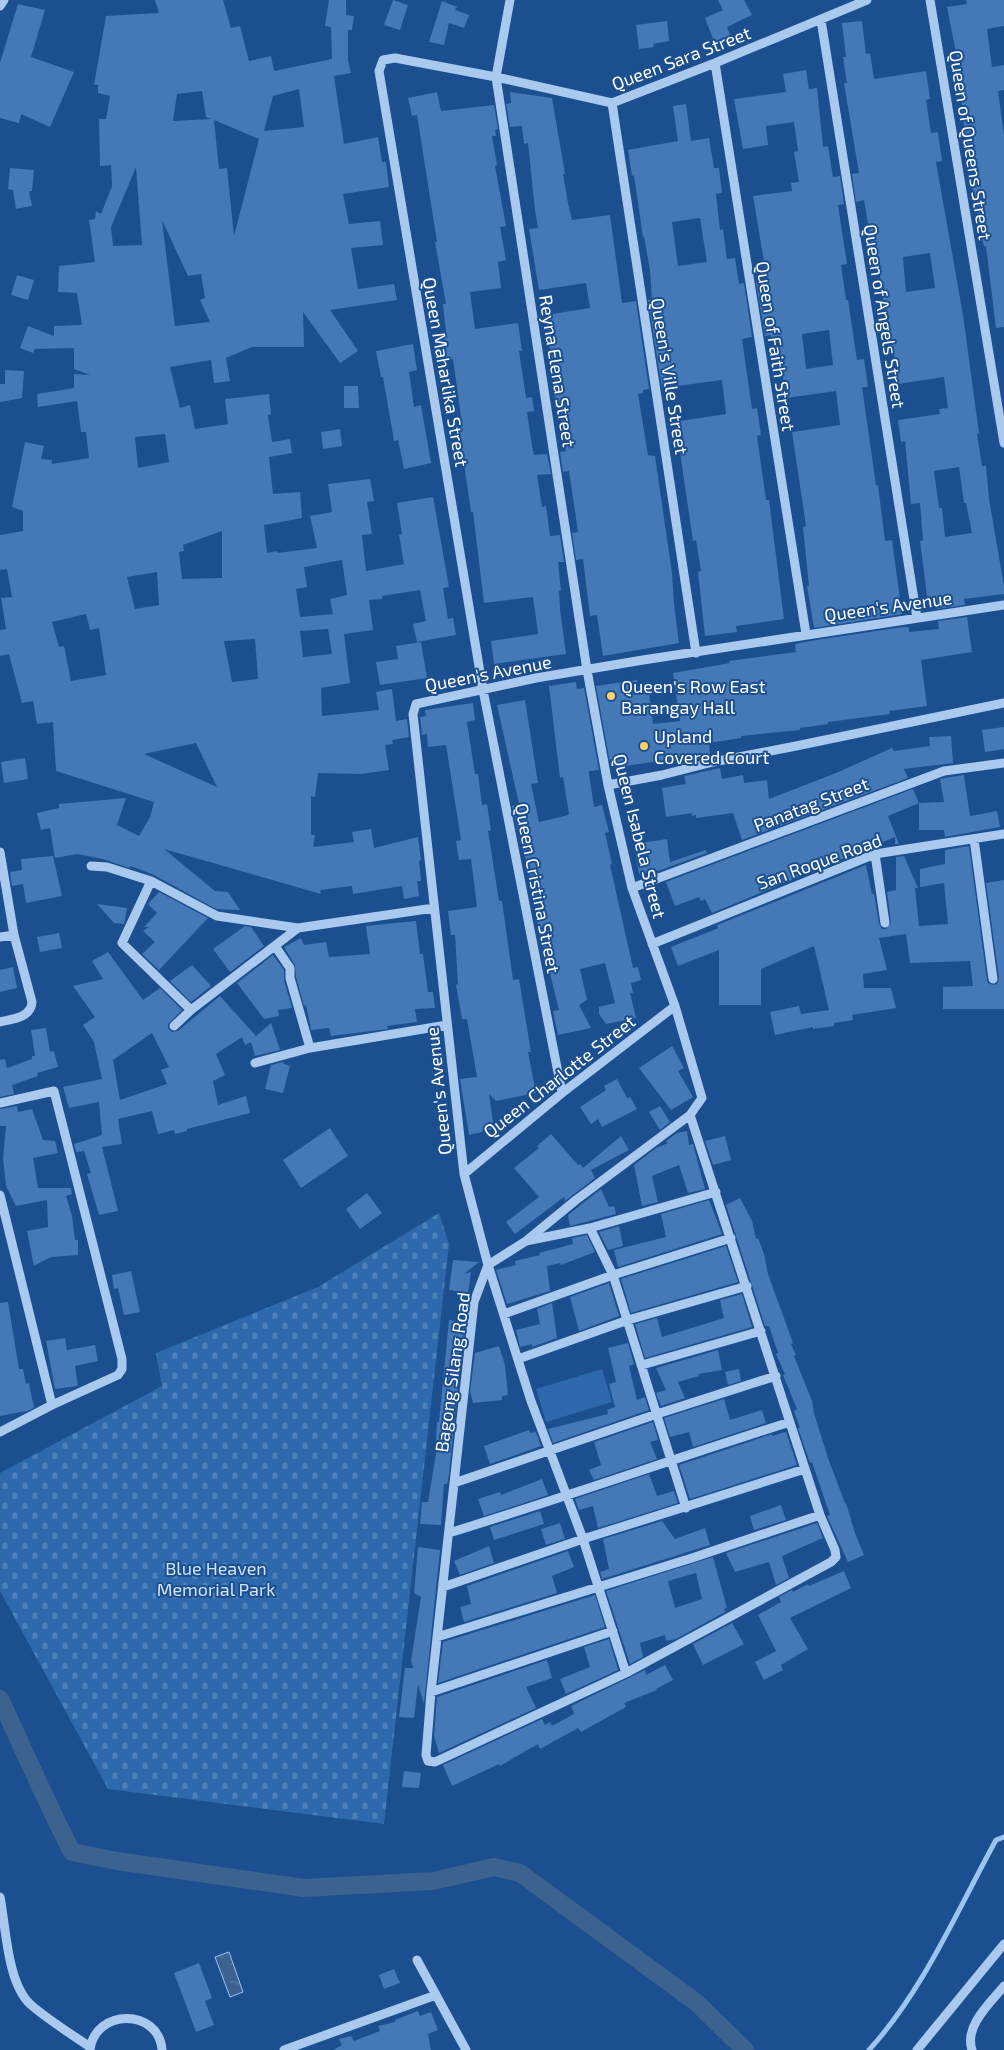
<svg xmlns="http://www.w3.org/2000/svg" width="1004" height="2050" font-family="'Exo 2',sans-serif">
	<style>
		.cemetery { fill: url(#cemetery-stones) }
		.park { fill: #2e69ad }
		.water { fill: url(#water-ripples); stroke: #9cc4f0 }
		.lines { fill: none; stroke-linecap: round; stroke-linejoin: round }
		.stream { stroke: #9cc4f0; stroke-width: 5 }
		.canal { stroke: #3c6290; stroke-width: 18 }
		.building { fill: #4478b7; fill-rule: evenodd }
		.minor { stroke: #a9c9ee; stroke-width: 9 }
		.poi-dot { fill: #ffd166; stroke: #1b4f8f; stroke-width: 2 }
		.labels { text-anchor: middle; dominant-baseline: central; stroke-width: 4; stroke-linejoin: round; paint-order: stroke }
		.street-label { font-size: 18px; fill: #fff; stroke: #1b4f8f }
		.poi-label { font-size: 18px; fill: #fff; stroke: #1b4f8f; text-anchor: start }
		.park-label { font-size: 18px; fill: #cfe3fa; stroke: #1b4f8f }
	</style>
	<defs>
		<pattern id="cemetery-stones" width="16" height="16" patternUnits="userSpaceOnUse" patternTransform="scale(1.25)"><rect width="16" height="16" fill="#2e69ad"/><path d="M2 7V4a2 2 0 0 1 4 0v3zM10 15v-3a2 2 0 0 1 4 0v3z" fill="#4d80b9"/></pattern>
		<pattern id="water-ripples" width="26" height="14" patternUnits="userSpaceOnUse" patternTransform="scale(1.25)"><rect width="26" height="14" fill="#3c6290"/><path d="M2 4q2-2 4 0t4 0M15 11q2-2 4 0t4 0" fill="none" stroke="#597aa1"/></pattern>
	</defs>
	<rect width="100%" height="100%" fill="#1b4f8f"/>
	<path class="cemetery" d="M439 1213 449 1244 384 1824 108 1789 0 1591V1473L162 1386 156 1353 318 1287Z"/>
	<path class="park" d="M602 1369 612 1402 546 1422 536 1389Z"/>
	<path class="water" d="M229 1952 243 1992 230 1997 215 1957Z"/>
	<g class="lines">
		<path class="stream" d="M869 2050C923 1991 957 1911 996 1840L1004 1837"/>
		<path class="canal" d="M0 1699C24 1750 46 1802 72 1852L117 1861 304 1888 433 1881 494 1867 520 1873 697 2003 745 2050"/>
	</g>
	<path class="building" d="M155 0H223L231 28 240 26 249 61 271 56 274 71 332 59 331 27 325 26 329 0H346V15L354 16 352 30H348V60L351 73 334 76 344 144 378 137 382 162H386L389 187 343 194 349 224 380 221 383 245 351 248 358 289 394 284 397 300 330 310 358 351 340 363 303 312 304 347H252L226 358 230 381 214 383 211 360 170 367 180 408 190 405 195 429 228 424 225 399 269 394 271 414 268 415 272 442 290 439 292 453 269 457 273 494 300 492 302 518 264 525 267 553 277 551V553L317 548 310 516 332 512 328 484 370 479 374 501 367 502 372 534 362 535 366 571 404 564 399 535 402 534 397 503 433 497 449 587 443 588 448 619 453 618 456 635 417 642 413 624 426 621 420 590 382 596V599L369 600 373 630 344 634 350 683 321 688 322 716 379 710 376 692 392 689 396 721 407 719 409 737 392 740 393 744 385 745 389 770 360 774 318 773 315 797 311 796V835H315L313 847 354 842 352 832 371 829 374 848 418 837 421 860 419 861 421 881H417L419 896 404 899 402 886 353 894 352 886 320 890 321 894 164 849 215 891 228 892 240 910 216 909 154 875 131 866 129 868 103 859 77 854 55 858 50 828 41 830 37 813 59 808V804L126 798 117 825 139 836 150 817 154 802 56 771 53 722 37 724 33 701 22 703 9 654 0 656V630L6 629 1 598 12 597 7 569 0 570V535L23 531V511L12 507 25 442 44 446 41 459 52 460V464L89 458 86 432H81L77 401 38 407 37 394 74 388V374L90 375 74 369V348L35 349 33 353 20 348 28 326 54 336V326L82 325 77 293 58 292 59 266 95 262 89 220 95 219 96 211 101 214 112 186 111 165 100 166 99 119H106L110 96 98 93V85H94L106 16 159 13ZM299 89 304 127 264 131 273 96ZM202 91 206 117 211 119 173 121 177 94ZM214 120 259 139 234 236 227 168 219 169ZM136 167 142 245 113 246 111 227ZM162 220 188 276 201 274 205 298 200 300 210 322 175 326ZM165 434 169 462 138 468 135 437ZM222 531V578L182 579 179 552 184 551 183 545ZM342 560 347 595 330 599 333 614 300 617 296 589 307 587 304 567ZM157 572 159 605 135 609 127 577ZM86 614 90 630 99 628 106 675 71 681 64 646 59 647 52 622ZM328 629 332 654 303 657 300 631ZM255 639 258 679 232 682 224 641ZM196 743 217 787 144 754Z
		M393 0 408 5 400 30 384 25Z
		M718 0H744L752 15 727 27 731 37 715 44 705 18 723 10Z
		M966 0H1004V26L987 29 992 67 1004 65V90L998 91 1004 135V327L996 328 986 246 984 247 972 187H975L964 128 958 63 947 7 967 4Z
		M442 1 457 7 455 10 469 15 464 28 449 23 444 45 429 42Z
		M18 4 45 10 31 57 74 72 50 127 21 114 19 123 0 118V63Z
		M667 21 669 41 653 44 654 47 639 49 636 25Z
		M862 21 866 54 870 53 874 79 926 71 930 99 926 100 931 133 938 132 942 161 936 162 963 315 979 433 977 434 982 466H986L989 499 1004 586V594L964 599 965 605 936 609 935 602 928 603 920 541 923 540 920 503 911 504 905 441 901 442 898 420 940 414 939 409 948 408 944 377 898 384 893 346 887 347 884 325 886 324 878 259 874 260 864 200 856 202 852 174 859 173 844 83H847L843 57H846L842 23ZM930 253 935 288 906 292 903 257ZM959 467 964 503H966L972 533 945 537 942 508H939L934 471Z
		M806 70 809 89 817 88 823 147 828 146 833 177 840 176 844 204 838 205 847 264 841 265 846 300H848L857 360 864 359 868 387H862L876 485H878L885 541 892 540 902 614 814 628 807 586H809L803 527 806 526 792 432 840 425 836 391 786 398 777 338H771V335L765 336 756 282 767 280 753 196 792 191 791 183 799 182 794 152 798 151 794 122 766 126 768 145 743 149 734 99 786 92 783 74ZM829 330 833 365 806 369 802 334Z
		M437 92 441 111 494 105 498 129 495 130 496 136H492L497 165 495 166 506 226 500 227 506 260 498 262 501 288 470 292 475 329 518 323 522 351H519L526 398 532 397 534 411 527 412 532 446 534 455 547 454 551 474 537 475 542 507 546 506 550 536 560 535 564 562H558L561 591H559L560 609 566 654 494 664 491 641 538 634V633L533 597 484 603 473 512H471L462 450 459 451 455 425 462 424 453 359 446 360 442 333 446 332 443 304H446L435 242H437L417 115 412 116 408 98Z
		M510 92 552 98 565 174H563L568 203 572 220 610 215 622 303 636 301 649 389 643 390V393L638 394 648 455 655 456 672 573 674 604 679 643 603 656 597 615 590 616 583 559 576 560 572 533 578 532 569 471 563 472 560 452 566 451 559 406H556L546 315 590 308 586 283 539 290 529 229 538 228 535 210 528 143 524 144 522 126 510 127 506 104 511 103Z
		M686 104 691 141 709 138 714 168H719L722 193 716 194 720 230 723 229 727 259 735 258 739 284 744 283 752 337 742 339 752 409 757 408 761 435 757 436 766 500H769L784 619 736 626 737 632 705 636 698 572 701 571 696 540 693 541 680 452 685 451 680 421 726 414 722 380 662 388 648 300 652 299 650 270 644 236 643 237 634 175 632 176 628 150 678 141 673 106ZM700 218 707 262 678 266 672 222Z
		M10 168 34 170 32 191H29L32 206 16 209 13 190 8 189Z
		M17 275 34 280 28 300 11 295Z
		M413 344 417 370 409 372 414 407 421 405 431 463 404 469 398 440 394 441 383 377H381L376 351Z
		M5 370 24 371 22 398 0 402V384H5Z
		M344 386H358L359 408H344Z
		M340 429 342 446 323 449 321 432Z
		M967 617 972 652 921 660 927 706 889 711 890 714 828 722V724L800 728V730L741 736V738L709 743 710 756 682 764 681 758 611 768 596 686 637 680 638 687 648 686 653 724 680 721 673 673 730 663 729 661 796 652 795 644 816 640 903 627H909V632L939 629 938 621Z
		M421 642 427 678 380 685 376 662 398 659 396 646Z
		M576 682 577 689 584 688 599 770 589 771V773L594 807 602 805 609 832 605 833 612 864 610 865 633 968 638 967 641 980 631 983 633 993H630L636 1018 606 1024 599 1014V1007L615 1003 605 963 580 969 587 1000 579 1005 591 1028 558 1035 553 1011 559 1010 536 917 540 916 531 879 512 808V806L519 804 497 705 525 700 538 783 531 784 539 822 565 816 569 814 563 777 560 778 549 686Z
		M473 703 475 720 467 722 475 774H478L482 805 487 804 491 830 488 831 499 901H502L513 980 519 979 531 1052H528L536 1093 496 1101 489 1094 494 1129 469 1135 460 1079 477 1077 467 1019H462L456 985 458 984 455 935H451L448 911 477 907 471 859 459 860 456 841 461 840 446 745 428 747 427 734 422 735 420 717 426 716 425 710Z
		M1004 727V749L985 752 982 730Z
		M951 736 953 763 904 769 908 778 742 840 733 813 696 818V815L692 816V813L666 817 662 788 686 784 684 776 720 768 722 779 743 775 744 783 767 780 769 799 836 773 892 748 894 751 930 746 929 737Z
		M25 758 28 779 4 783 1 762Z
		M964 775 970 816 997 811 1000 827 945 837 944 830H919V803L888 816 899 844H895V837L712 913 705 899 701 901 699 897 675 906 666 882 913 789 919 803 944 802 940 779Z
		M667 839 670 862 706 850 707 853 661 870 639 874 634 844Z
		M969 846 987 980 988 983 993 985 997 984 999 978 986 883 1004 880V1009H943V987L973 986 970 961 910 963 906 934 879 938 887 970 863 974 864 988H891L896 1008 852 1015 853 1020 834 1023V1026L813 1029V1027L775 1035 770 1012 799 1006 801 1014 829 1010 814 946 761 969V1005H719V950L678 966 671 947 716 929 718 928 717 925 866 865 872 894H874L879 924 882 929H886L891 923 887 892 896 890V857L904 856 918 888H915L919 926 948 924 944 883 920 887V869L945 864V850Z
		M53 856 62 896 26 903 23 884 12 886 10 872 22 870 21 859Z
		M159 892 208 918 159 970 142 954 155 942 143 931 149 927H144L157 913 148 904Z
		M97 904 127 908 124 924 114 923Z
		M416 921 420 954H423L428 992H433L435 1008 415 1009 417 1022 387 1026 388 1029 331 1036 329 1028 311 1030 306 1005 304 1006 296 977 295 965 284 947 301 938 304 945 326 942 329 957 370 954 366 926Z
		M245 926 251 927 264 946 230 972 213 949Z
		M59 933 62 948 40 952 37 937Z
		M108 952 143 1000 160 988 182 1010 168 1024V1028L172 1032 178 1031 220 996 256 1036 271 1023 280 1050 255 1056 251 1042 245 1045 242 1037 216 1054 225 1075 213 1081 218 1105 246 1096 250 1113 187 1129V1131L175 1134 174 1130 158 1134 152 1111 118 1119 122 1144 102 1147 118 1211 99 1215 87 1174 91 1173 84 1151 76 1152 74 1144 102 1135 99 1102 69 1108 63 1087 102 1079 94 1042 83 1025 95 1017 73 986 103 979 92 961ZM152 1033 169 1067 161 1070 167 1084 120 1100 113 1060Z
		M273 955 284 970V980L292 1008 278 1010 279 1016 264 1019 237 983Z
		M192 965 211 986 191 1002 170 981Z
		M13 967 17 988 0 992V970Z
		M46 1028 50 1052 54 1051 58 1067 37 1073 38 1076 12 1085 14 1094 0 1097V1060L5 1059 7 1068 32 1059V1056H35L31 1030Z
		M672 1046 684 1068 678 1071 693 1097 671 1110 639 1068Z
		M283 1062 284 1064 290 1066 283 1093 265 1089 271 1065Z
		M617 1079 627 1098 630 1097 637 1109 602 1127 598 1119 591 1124 580 1107 606 1090 604 1086Z
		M17 1106 18 1112 32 1109 43 1140 55 1141 58 1153 33 1158 38 1188H71L72 1194 66 1196 72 1216 75 1240H78V1255L51 1257 34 1266 27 1231 48 1227 47 1200 16 1206 6 1186 3 1158 6 1126H0V1109Z
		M660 1106 670 1122 660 1130 649 1112Z
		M330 1128 348 1156 301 1188 283 1160Z
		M687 1131 689 1145 693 1144 705 1189 688 1193 679 1165 652 1176 658 1202 642 1206 634 1165 656 1148 668 1143 666 1141 677 1133Z
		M551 1134 578 1165 580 1164 583 1168 621 1136 629 1150 591 1170 595 1178 565 1201 564 1197 515 1234 506 1222 539 1197 514 1168 539 1148 537 1146Z
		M725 1136 731 1160 713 1165 705 1141Z
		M601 1189 609 1207 614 1206 616 1214 570 1226 568 1215Z
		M367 1193 382 1213 360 1229 346 1209Z
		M740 1198 752 1221 756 1239 758 1238 764 1254 768 1274 793 1343 791 1344 796 1355 794 1356 812 1401 814 1413 828 1458 845 1503H846L855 1533 864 1555 848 1562 827 1516 830 1515 812 1462 810 1463 798 1428H800L794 1411 797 1409 783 1375 785 1374 776 1354 778 1353 769 1326H765L726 1205Z
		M709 1200 722 1234 618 1267 614 1250 666 1237 661 1214Z
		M619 1226 623 1246 608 1250 599 1232Z
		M587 1235 595 1252 561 1265 560 1263 547 1266 550 1291 507 1304 496 1270 516 1265 515 1261 540 1255 539 1253 573 1244 572 1238Z
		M726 1246 738 1282 631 1313 621 1279Z
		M453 1260 479 1262 464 1274 471 1272 468 1293 449 1290Z
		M131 1271 140 1312 124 1315 118 1288 114 1289 112 1275Z
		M609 1283 619 1316 579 1331 570 1297Z
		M742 1294 752 1327 645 1358 635 1324 657 1318 662 1337 724 1318 720 1300Z
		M8 1302 19 1369H23L26 1384 29 1383 34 1408 27 1411 0 1416V1303Z
		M552 1303 557 1338 532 1347V1344L520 1347 516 1330 540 1324 537 1309Z
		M449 1320 465 1322 449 1474 447 1484H444L441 1525 420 1524 422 1502H428L438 1442H436L437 1422H439Z
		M65 1338 67 1350 95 1345 98 1361 75 1366 78 1386 55 1389 46 1341Z
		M628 1343 634 1364 629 1366 637 1400 645 1397 649 1410 553 1443 548 1429 608 1414 607 1410 615 1407 609 1384 616 1382 608 1348Z
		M499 1346 505 1365 508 1395 502 1396V1400L473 1403 470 1391 475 1353Z
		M718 1350 722 1370 698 1374 699 1376 678 1382 685 1398 661 1406 656 1393 666 1390 656 1368Z
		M739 1369 741 1381 728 1385 725 1372Z
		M724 1399 730 1420 762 1410 766 1423 693 1447 689 1432 670 1437 664 1418Z
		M653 1422 658 1440 650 1442 657 1459 594 1480 589 1470 601 1465 594 1442Z
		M529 1430 530 1433 536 1432 541 1446 490 1464 484 1446Z
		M786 1432 797 1465 690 1499 679 1465 772 1434V1436Z
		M649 1474 657 1496 674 1491 678 1503 598 1528 593 1506 579 1510 575 1499Z
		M542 1479 548 1495 484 1516 478 1499 500 1492 501 1495Z
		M781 1505 786 1520 754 1530 750 1516Z
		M540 1511 544 1524 494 1540 490 1527Z
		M662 1521 675 1539 705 1528 710 1545 602 1579 600 1572 609 1569 603 1539Z
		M560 1523 565 1539 546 1545 541 1529Z
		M817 1523 823 1538 782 1556 789 1578 776 1585 769 1562 735 1572 726 1553Z
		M489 1546 494 1563 460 1575 454 1561Z
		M418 1547 440 1550 424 1704 418 1684 414 1718 399 1717 405 1668H413L411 1661 421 1597 414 1593Z
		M568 1551 574 1567 552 1576 557 1593 464 1622 460 1607 471 1604 467 1586Z
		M713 1557 727 1608 724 1609 725 1612 676 1639 666 1641 665 1635 640 1643 643 1657 630 1664 606 1591ZM696 1573 702 1599 675 1608 668 1581Z
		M844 1571 851 1588 790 1618 808 1649 781 1665 783 1670 764 1680 755 1662 776 1651 758 1615 781 1602 779 1597 792 1590 793 1592 808 1584 809 1586Z
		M595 1595 605 1627 438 1683 443 1642Z
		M732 1623 744 1644 703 1665 693 1644Z
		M609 1639 618 1670 566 1694 560 1679 590 1667 584 1647Z
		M547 1660 552 1678 526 1687 536 1708 439 1753 434 1736 437 1697Z
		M665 1665 673 1680 656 1689 657 1690 624 1703 626 1707 581 1732 578 1728 540 1749 538 1744 500 1766 499 1764 452 1786 443 1765 542 1719 545 1725 550 1722 552 1726 574 1714 571 1706 645 1670 646 1675Z
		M404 1771 421 1773 419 1788 402 1787Z
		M199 1963 212 1998 205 2001 214 2025 196 2032 174 1973Z
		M394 1969 400 1983 384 1989 379 1975Z
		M418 2011 420 2016 431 2012 438 2030 428 2034 431 2050H333L342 2045 339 2039 351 2036 354 2041 380 2031 378 2026 395 2022V2020Z"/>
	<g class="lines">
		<path class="minor" d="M510 0 496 77 587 670 608 785 632 888 675 1006 702 1098 690 1115 576 1200 526 1241 488 1265 474 1302 431 1692 426 1755 428 1761 435 1762 626 1673 831 1562 836 1557 835 1550 820 1515 690 1115
			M930 0 1004 443
			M0 6 4 0
			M821 20 917 618
			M715 63 806 634
			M612 103 696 653
			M608 785 662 775 713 762 796 746 1004 703
			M974 839 993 979
			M0 852 14 935 32 1002C31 1018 12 1019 0 1022
			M875 854 885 923
			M91 866 107 867 151 881
			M632 888 944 771 1004 763
			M0 937 14 935
			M652 944 875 854 1004 834
			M275 946 290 968V978L310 1048
			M191 1010 122 943 151 881 217 916 298 928 434 908
			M174 1026 191 1010 298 928
			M255 1063 310 1048 447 1025
			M562 1093 483 690 379 71 383 60 395 58 496 77 612 103 715 63 867 0
			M0 1103 54 1091 122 1359V1369L118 1375 52 1405 0 1432
			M464 1174 562 1093 675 1006
			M0 1195 52 1405
			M590 1228 613 1275 686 1508
			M526 1241 590 1228 716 1192
			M504 1314 613 1275 731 1238
			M518 1359 628 1320 747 1286
			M642 1365 761 1331
			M454 1483 657 1414 776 1376
			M449 1533C563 1498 676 1458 790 1422
			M443 1587 583 1539 805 1469
			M437 1637 692 1558 820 1515
			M626 1673 583 1539 531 1401 488 1265 464 1174 413 714 416 704 536 678 643 660 1004 605
			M431 1692 613 1631
			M0 1897C6 1927 7 1982 30 2004 48 2020 70 2033 90 2047
			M417 1960 466 2050
			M90 2050C95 2008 159 2008 162 2050
			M284 2050 436 1995
			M917 2050 1004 1944
			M972 2050C964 2026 990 2003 1004 1986"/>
	</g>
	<g class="poi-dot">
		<circle cx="611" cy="696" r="5"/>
		<circle cx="644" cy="746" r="5"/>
	</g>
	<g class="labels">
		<g class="street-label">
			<text transform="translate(681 58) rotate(-21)">Queen Sara Street</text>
			<text transform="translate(971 145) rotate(81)">Queen of Queens Street</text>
			<text transform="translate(885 316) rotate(81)">Queen of Angels Street</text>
			<text transform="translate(776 346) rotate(81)">Queen of Faith Street</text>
			<text transform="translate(558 371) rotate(81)">Reyna Elena Street</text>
			<text transform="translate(446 372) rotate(80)">Queen Maharlika Street</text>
			<text transform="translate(670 376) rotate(81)">Queen's Ville Street</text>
			<text transform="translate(888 606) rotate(-8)">Queen's Avenue</text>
			<text transform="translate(488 673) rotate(-11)">Queen's Avenue</text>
			<text transform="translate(811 804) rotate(-21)">Panatag Street</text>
			<text transform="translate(640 836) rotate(76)">Queen Isabela Street</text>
			<text transform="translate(819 861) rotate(-20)">San Roque Road</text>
			<text transform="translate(538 888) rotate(79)">Queen Cristina Street</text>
			<text transform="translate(559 1076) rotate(-38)">Queen Charlotte Street</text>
			<text transform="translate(438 1091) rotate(-96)">Queen's Avenue</text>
			<text transform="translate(452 1372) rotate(-82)">Bagong Silang Road</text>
		</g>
		<g class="poi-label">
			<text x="621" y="686">Queen's Row East<tspan x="621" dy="21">Barangay Hall</tspan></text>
			<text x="654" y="736">Upland<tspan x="654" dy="21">Covered Court</tspan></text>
		</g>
		<g class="park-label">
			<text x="216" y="1568">Blue Heaven<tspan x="216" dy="21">Memorial Park</tspan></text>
		</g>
	</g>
</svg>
